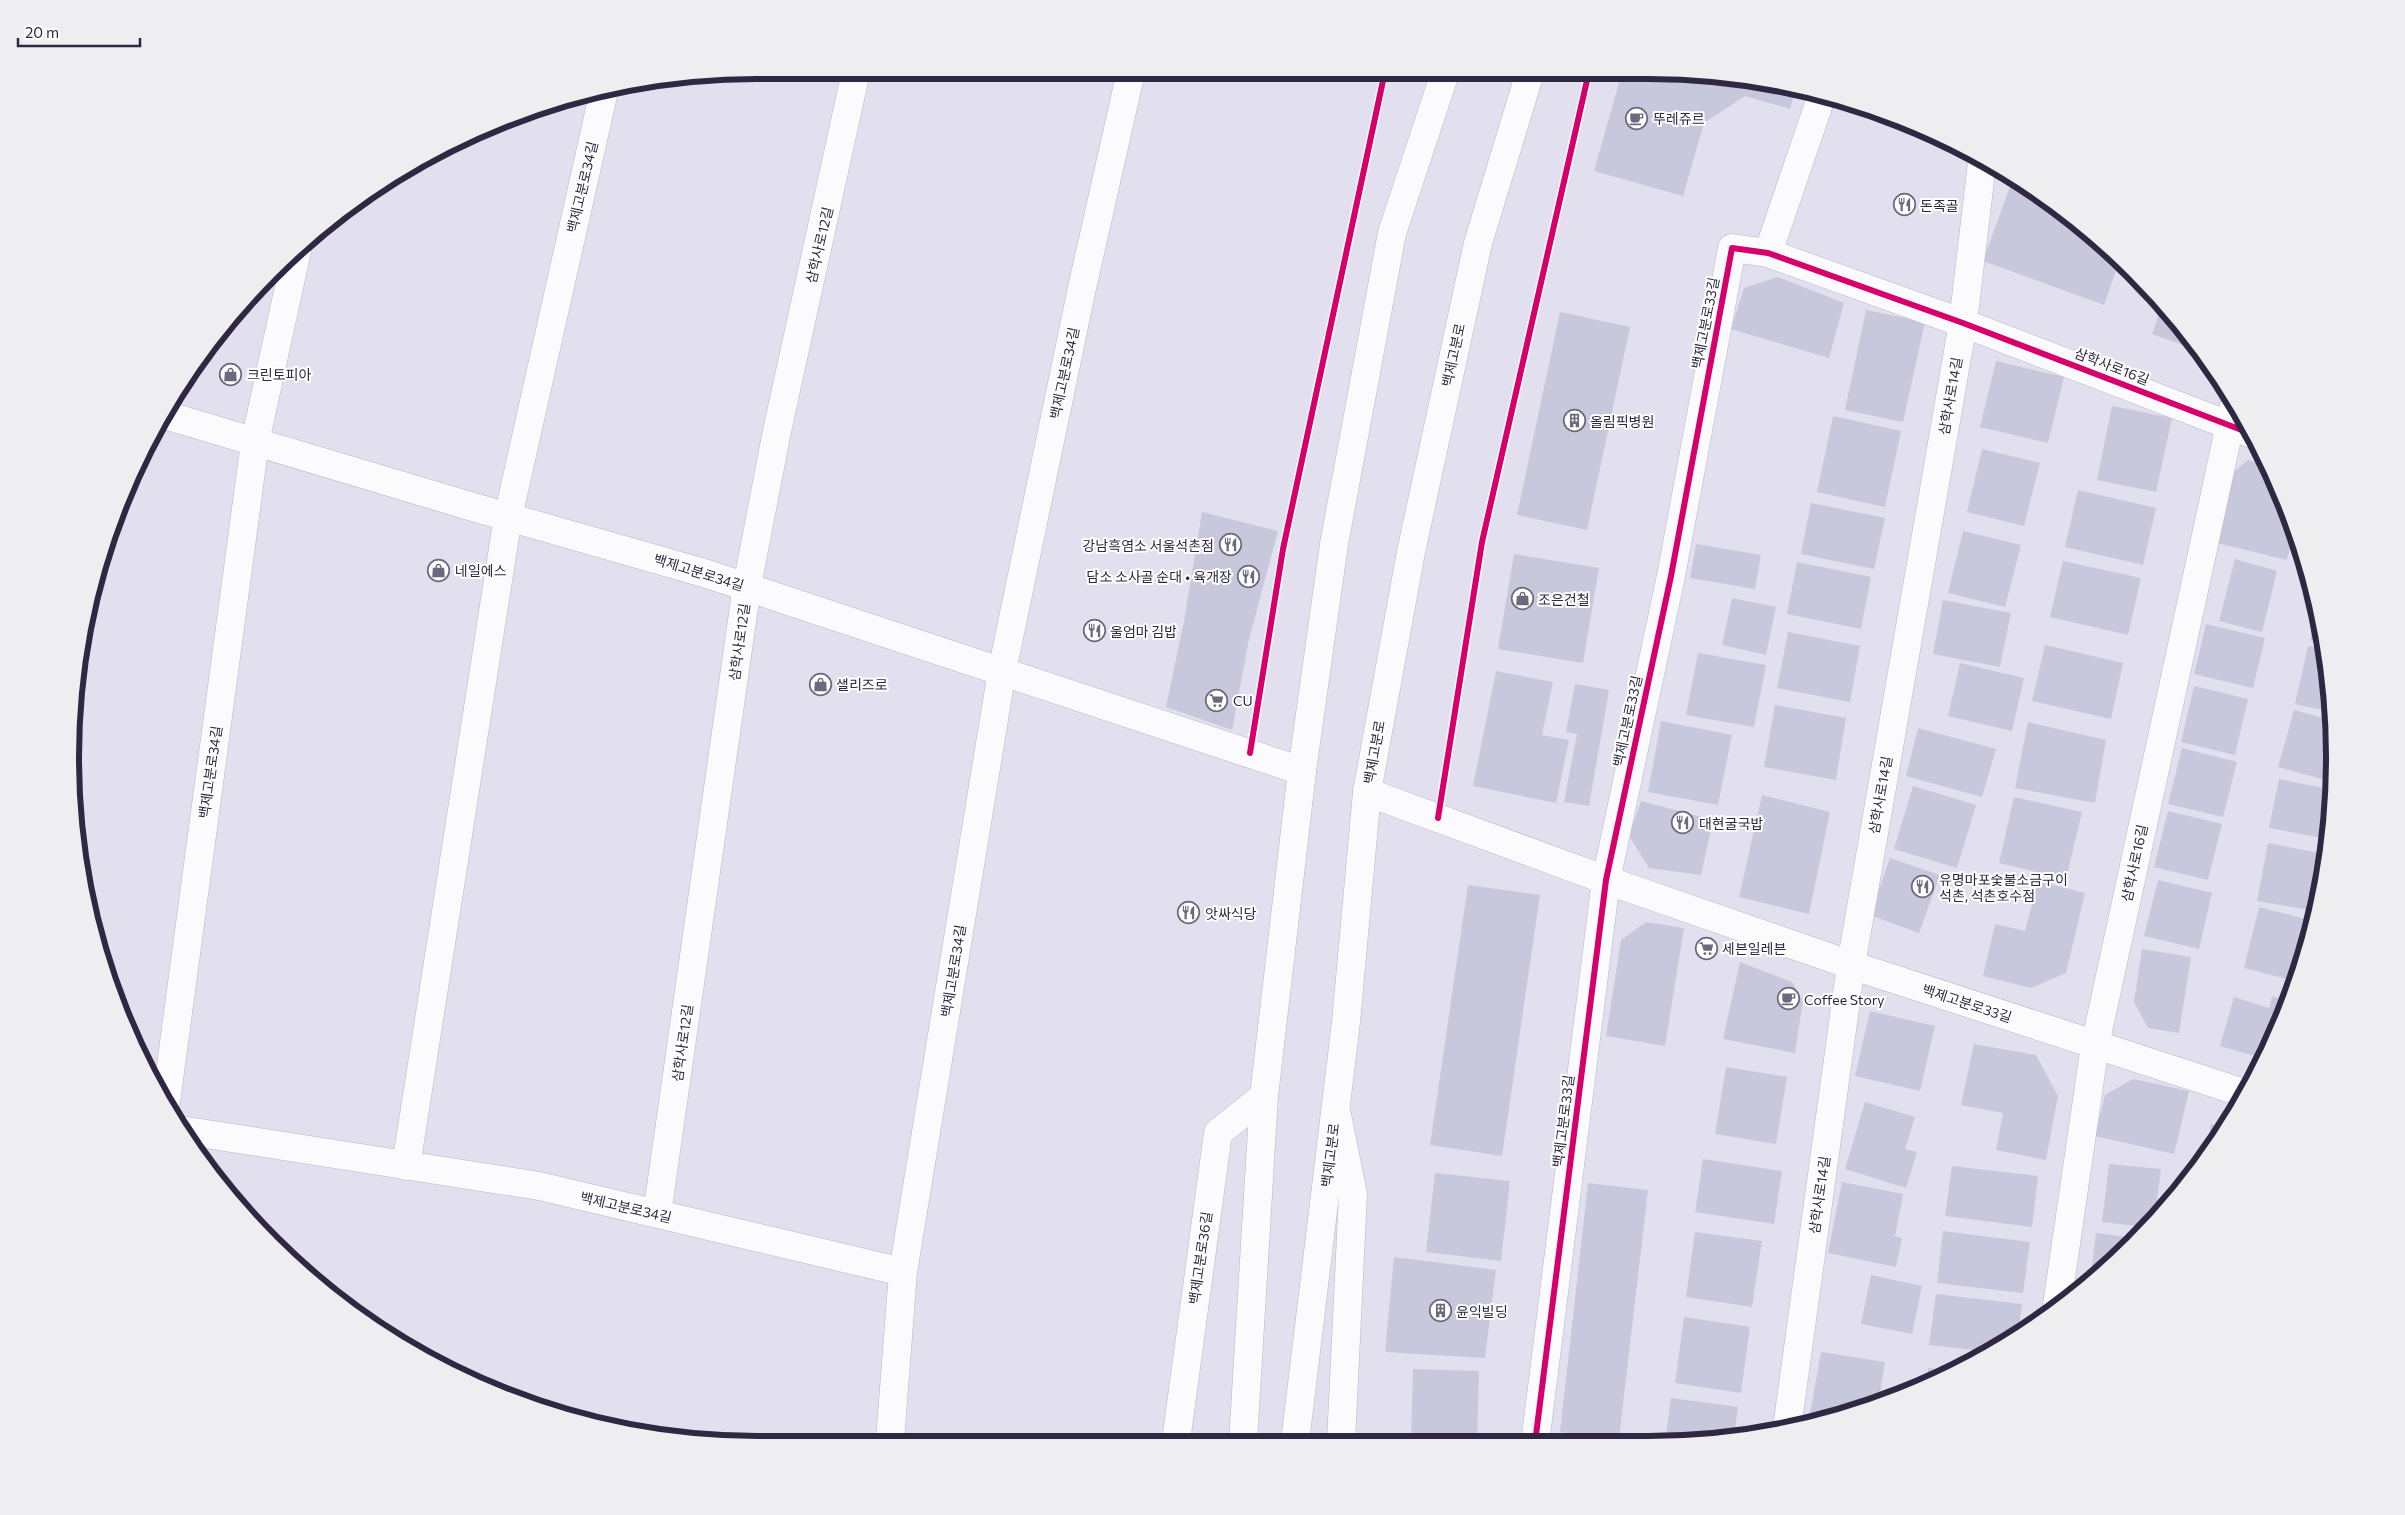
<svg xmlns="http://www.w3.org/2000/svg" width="2405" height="1515" font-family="Commissioner,'Noto Sans KR',sans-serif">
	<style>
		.building { fill: #c7c8db }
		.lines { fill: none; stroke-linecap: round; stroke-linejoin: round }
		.street-casing { stroke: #b9b5c7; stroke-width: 29 }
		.secondary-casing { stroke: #b9b5c7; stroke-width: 29 }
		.street { stroke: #fbfafc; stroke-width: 28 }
		.secondary { stroke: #fbfafc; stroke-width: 28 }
		.cycleway-casing { stroke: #fff; stroke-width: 9 }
		.cycleway { stroke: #d6006c; stroke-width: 6 }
		.labels { text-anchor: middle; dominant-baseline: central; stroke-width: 4; stroke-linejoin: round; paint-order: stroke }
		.poi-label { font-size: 14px; fill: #2f2842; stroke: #fff; text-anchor: start }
		.street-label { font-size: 14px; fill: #2f2842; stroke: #fff }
		.rim { fill: none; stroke: #2f2842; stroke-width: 6 }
	</style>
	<rect width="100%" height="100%" fill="#e2e0ee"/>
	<path class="building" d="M1621 76H1737L1795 92 1790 109 1745 96 1704 123 1683 196 1594 171Z
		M2012 181 2066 212 2119 262 2104 305 1983 261Z
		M1778 277 1844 303 1829 358 1731 329 1744 288Z
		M2139 281 2143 284 2159 299 2135 291Z
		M2163 303 2165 304 2197 350 2152 334Z
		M1866 310 1925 322 1903 422 1845 410Z
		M1560 312 1630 327 1587 530 1517 515Z
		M1996 361 2064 377 2048 443 1980 427Z
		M2112 406 2172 418 2156 492 2097 480Z
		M1833 416 1901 431 1885 507 1817 492Z
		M1982 449 2040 463 2024 526 1967 512Z
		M2248 460 2266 465 2295 528 2287 560 2213 542 2229 476Z
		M2078 490 2156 508 2143 565 2065 547Z
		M1811 503 1885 518 1874 569 1801 554Z
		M1202 512 1278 531 1249 639 1232 730 1166 707 1184 621Z
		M1963 531 2021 545 2005 607 1948 593Z
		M1696 544 1761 555 1755 589 1690 578Z
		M1514 554 1599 568 1583 663 1498 649Z
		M2235 559 2277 571 2262 632 2219 621Z
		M2063 561 2141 578 2128 635 2050 617Z
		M1797 562 1871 577 1861 629 1787 614Z
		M1732 598 1776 607 1766 655 1722 645Z
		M1943 600 2011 613 2000 667 1933 654Z
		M2316 612 2323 643 2310 640Z
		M2206 624 2265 638 2253 688 2194 674Z
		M1788 632 1860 646 1850 702 1777 688Z
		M2045 645 2123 663 2111 719 2032 701Z
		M2308 646 2325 650 2329 668 2331 712 2295 704Z
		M1698 653 1766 665 1754 727 1686 715Z
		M1960 663 2024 678 2012 731 1948 716Z
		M1496 671 1553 682 1542 735 1569 740 1556 803 1473 786Z
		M1575 684 1609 690 1589 806 1564 802 1577 734 1566 732Z
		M2194 686 2248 699 2235 755 2181 742Z
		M1775 705 1846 718 1836 780 1764 767Z
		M2294 710 2331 720 2333 782 2278 767Z
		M1661 721 1732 735 1718 805 1648 792Z
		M2028 722 2106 740 2095 803 2015 788Z
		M1918 728 1996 749 1982 797 1906 776Z
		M2182 748 2237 762 2223 817 2168 804Z
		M2279 779 2333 790 2334 803 2327 839 2269 828Z
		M1913 786 1976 805 1957 868 1894 849Z
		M1762 795 1830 812 1809 914 1739 897Z
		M2014 797 2082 812 2066 879 1999 863Z
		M1641 801 1713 820 1701 875 1649 868 1629 836Z
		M2168 811 2222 824 2208 880 2154 867Z
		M2268 843 2325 854 2316 911 2257 901Z
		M1890 858 1940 875 1919 933 1870 915Z
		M2158 880 2212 893 2199 949 2144 936Z
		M2038 881 2085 893 2066 973 2031 988 1983 976 1995 924 2025 931Z
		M1468 885 1540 895 1502 1156 1430 1145Z
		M2259 907 2314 921 2311 936 2295 981 2244 968Z
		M1646 922 1684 928 1665 1046 1606 1036 1621 940Z
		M2142 949 2191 957 2179 1033 2148 1028 2134 1002Z
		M1740 962 1792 982 1803 1001 1795 1053 1723 1039Z
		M2272 996 2287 1001 2265 1059 2220 1046 2234 997 2269 1008Z
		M1870 1011 1935 1026 1920 1091 1855 1076Z
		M1974 1044 2036 1055 2058 1096 2046 1160 1996 1150 2003 1113 1961 1105Z
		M1726 1067 1787 1077 1776 1144 1715 1134Z
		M2133 1079 2189 1091 2174 1154 2095 1136 2105 1095Z
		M1865 1102 1915 1117 1905 1149 1917 1152 1906 1188 1845 1169Z
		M2211 1124 2223 1128 2205 1156Z
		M1703 1159 1782 1171 1774 1224 1695 1212Z
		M2109 1164 2161 1169 2155 1217 2145 1227 2102 1222Z
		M1952 1166 2038 1176 2032 1227 1945 1216Z
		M1435 1173 1510 1181 1501 1261 1426 1252Z
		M1842 1182 1903 1194 1895 1236 1902 1238 1896 1267 1828 1253Z
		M1588 1183 1648 1190 1619 1439 1560 1432Z
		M1943 1231 2030 1242 2023 1293 1937 1283Z
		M1695 1232 1762 1241 1752 1307 1686 1297Z
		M2096 1233 2135 1238 2101 1275 2090 1282Z
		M1394 1257 1496 1270 1485 1358 1385 1352Z
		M1871 1275 1922 1286 1912 1334 1861 1324Z
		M1936 1294 2022 1304 2018 1333 1992 1352 1929 1345Z
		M1684 1317 1750 1327 1741 1393 1675 1383Z
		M1821 1352 1885 1362 1879 1399 1835 1417 1810 1414Z
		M1928 1368 1949 1371 1927 1380Z
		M1413 1369 1479 1371 1477 1443 1411 1442Z
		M1671 1398 1738 1407 1734 1437 1693 1444 1665 1443Z"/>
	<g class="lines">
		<defs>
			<path id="street" d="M1768 253 1821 98
				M162 414 473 507 704 573 1302 771
				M1367 792 1606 880 1851 965 2244 1093
				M166 1102 255 442 297 251
				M1337 1115 1353 1194 1341 1442
				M181 1130 539 1186 903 1272
				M406 1166 508 517 604 91
				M657 1214 747 586 777 431 855 76
				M2057 1305 2095 1045 2235 402
				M1787 1428 1851 965 1963 323 1982 163
				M890 1440 903 1272 1002 671 1082 288 1130 76
				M1176 1441 1218 1133 1264 1096
				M1535 1443 1606 880 1671 576 1732 248 1768 253 1963 323 2252 434"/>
			<path id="secondary" d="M1243 1442 1264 1096 1302 771 1334 544 1392 233 1444 76
				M1295 1442 1346 1022 1367 792 1411 552 1478 243 1529 76"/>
		</defs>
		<use href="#street" class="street-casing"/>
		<use href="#secondary" class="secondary-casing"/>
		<use href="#street" class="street"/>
		<use href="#secondary" class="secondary"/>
		<defs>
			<path id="cycleway" d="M1250 753 1283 549 1384 76
				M1438 818 1482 542 1588 76
				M1535 1443 1606 880 1671 576 1732 248 1768 253 1963 323 2252 434"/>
		</defs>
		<use href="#cycleway" class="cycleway-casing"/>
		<use href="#cycleway" class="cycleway"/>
	</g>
	<defs>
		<symbol id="cafe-ring" viewBox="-11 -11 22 22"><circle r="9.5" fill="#fff" stroke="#6e687e" stroke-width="1.5"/><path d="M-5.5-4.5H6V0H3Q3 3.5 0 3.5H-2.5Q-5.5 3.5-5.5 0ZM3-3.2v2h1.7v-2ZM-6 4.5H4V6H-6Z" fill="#6e687e"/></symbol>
		<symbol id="restaurant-ring" viewBox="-11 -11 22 22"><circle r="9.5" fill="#fff" stroke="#6e687e" stroke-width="1.5"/><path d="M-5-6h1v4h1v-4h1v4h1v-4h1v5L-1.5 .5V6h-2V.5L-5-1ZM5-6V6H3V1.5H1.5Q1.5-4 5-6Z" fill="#6e687e"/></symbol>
		<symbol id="shop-ring" viewBox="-11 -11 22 22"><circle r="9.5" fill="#fff" stroke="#6e687e" stroke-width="1.5"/><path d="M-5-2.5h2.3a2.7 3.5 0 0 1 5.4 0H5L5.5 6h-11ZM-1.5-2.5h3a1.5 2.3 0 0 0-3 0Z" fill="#6e687e"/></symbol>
		<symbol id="building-ring" viewBox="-11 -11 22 22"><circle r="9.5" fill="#fff" stroke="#6e687e" stroke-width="1.5"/><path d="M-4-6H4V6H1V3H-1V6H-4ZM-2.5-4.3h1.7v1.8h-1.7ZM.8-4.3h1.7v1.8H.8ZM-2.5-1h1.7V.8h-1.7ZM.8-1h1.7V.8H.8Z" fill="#6e687e"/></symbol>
		<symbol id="supermarket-ring" viewBox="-11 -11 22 22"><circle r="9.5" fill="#fff" stroke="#6e687e" stroke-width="1.5"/><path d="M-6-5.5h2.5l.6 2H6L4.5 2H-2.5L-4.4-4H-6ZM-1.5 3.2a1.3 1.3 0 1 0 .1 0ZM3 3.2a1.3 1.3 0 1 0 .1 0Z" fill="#6e687e"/></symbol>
	</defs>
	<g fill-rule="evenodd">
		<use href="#cafe-ring" x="1624" y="106" width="25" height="25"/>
		<use href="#restaurant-ring" x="1892" y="192" width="25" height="25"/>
		<use href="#shop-ring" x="218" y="362" width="25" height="25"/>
		<use href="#building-ring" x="1562" y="408" width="25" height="25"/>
		<use href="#restaurant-ring" x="1218" y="532" width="25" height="25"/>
		<use href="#shop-ring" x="426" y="558" width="25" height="25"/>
		<use href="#restaurant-ring" x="1236" y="564" width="25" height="25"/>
		<use href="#shop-ring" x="1510" y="586" width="25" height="25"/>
		<use href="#restaurant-ring" x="1082" y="618" width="25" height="25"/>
		<use href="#shop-ring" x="808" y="672" width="25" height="25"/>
		<use href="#supermarket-ring" x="1204" y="688" width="25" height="25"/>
		<use href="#restaurant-ring" x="1670" y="810" width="25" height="25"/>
		<use href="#restaurant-ring" x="1910" y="874" width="25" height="25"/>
		<use href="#restaurant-ring" x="1176" y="900" width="25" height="25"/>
		<use href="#supermarket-ring" x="1694" y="936" width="25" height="25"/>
		<use href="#cafe-ring" x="1776" y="986" width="25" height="25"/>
		<use href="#building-ring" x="1428" y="1298" width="25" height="25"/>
	</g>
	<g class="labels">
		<g class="poi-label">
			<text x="1653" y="118">뚜레쥬르</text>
			<text x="1920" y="205">돈족골</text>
			<text x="247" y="374">크린토피아</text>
			<text x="1590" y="421">올림픽병원</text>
			<text x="1214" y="545" text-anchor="end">강남흑염소 서울석촌점</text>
			<text x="455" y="570">네일에스</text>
			<text x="1232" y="576" text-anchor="end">담소 소사골 순대 • 육개장</text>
			<text x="1538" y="599">조은건철</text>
			<text x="1110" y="631">울엄마 김밥</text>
			<text x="836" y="684">샐리즈로</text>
			<text x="1233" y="700">CU</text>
			<text x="1699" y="823">대현굴국밥</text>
			<text x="1939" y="879">유명마포숯불소금구이<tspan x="1939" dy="16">석촌, 석촌호수점</tspan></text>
			<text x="1205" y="913">앗싸식당</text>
			<text x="1722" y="948">세븐일레븐</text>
			<text x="1804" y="999">Coffee Story</text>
			<text x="1456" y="1311">윤익빌딩</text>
		</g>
		<g class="street-label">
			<text transform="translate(582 187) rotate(-77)">백제고분로34길</text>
			<text transform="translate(819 245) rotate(-77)">삼학사로12길</text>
			<text transform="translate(1705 323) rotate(-79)">백제고분로33길</text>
			<text transform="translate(1453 355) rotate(-78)">백제고분로</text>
			<text transform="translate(2112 366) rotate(21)">삼학사로16길</text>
			<text transform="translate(1064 373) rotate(-78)">백제고분로34길</text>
			<text transform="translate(1950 396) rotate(-80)">삼학사로14길</text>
			<text transform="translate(699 572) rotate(17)">백제고분로34길</text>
			<text transform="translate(739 642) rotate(-82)">삼학사로12길</text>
			<text transform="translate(1627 721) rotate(-78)">백제고분로33길</text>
			<text transform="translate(1374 752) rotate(-80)">백제고분로</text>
			<text transform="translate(210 772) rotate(-82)">백제고분로34길</text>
			<text transform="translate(1880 795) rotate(-80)">삼학사로14길</text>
			<text transform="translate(2134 863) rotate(-78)">삼학사로16길</text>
			<text transform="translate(953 971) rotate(-81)">백제고분로34길</text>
			<text transform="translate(1967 1003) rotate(18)">백제고분로33길</text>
			<text transform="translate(682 1043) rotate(-82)">삼학사로12길</text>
			<text transform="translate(1563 1121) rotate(-83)">백제고분로33길</text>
			<text transform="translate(1330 1155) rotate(-83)">백제고분로</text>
			<text transform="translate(1819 1195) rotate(-82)">삼학사로14길</text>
			<text transform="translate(626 1207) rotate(13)">백제고분로34길</text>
			<text transform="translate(1200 1258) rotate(-82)">백제고분로36길</text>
		</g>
	</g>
	<path d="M0 0H2405V1515H0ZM757 79H1648A678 678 0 0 1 2326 757V758A678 678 0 0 1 1648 1436H757A678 678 0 0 1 79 758V757A678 678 0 0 1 757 79Z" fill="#eeeef0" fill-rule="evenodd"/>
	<path class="rim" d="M757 79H1648A678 678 0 0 1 2326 757V758A678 678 0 0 1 1648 1436H757A678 678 0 0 1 79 758V757A678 678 0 0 1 757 79Z"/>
	<path d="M18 38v8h122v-8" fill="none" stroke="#2f2842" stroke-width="2.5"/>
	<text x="25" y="38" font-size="15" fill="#2f2842" stroke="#ffffff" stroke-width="4" paint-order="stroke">20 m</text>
</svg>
